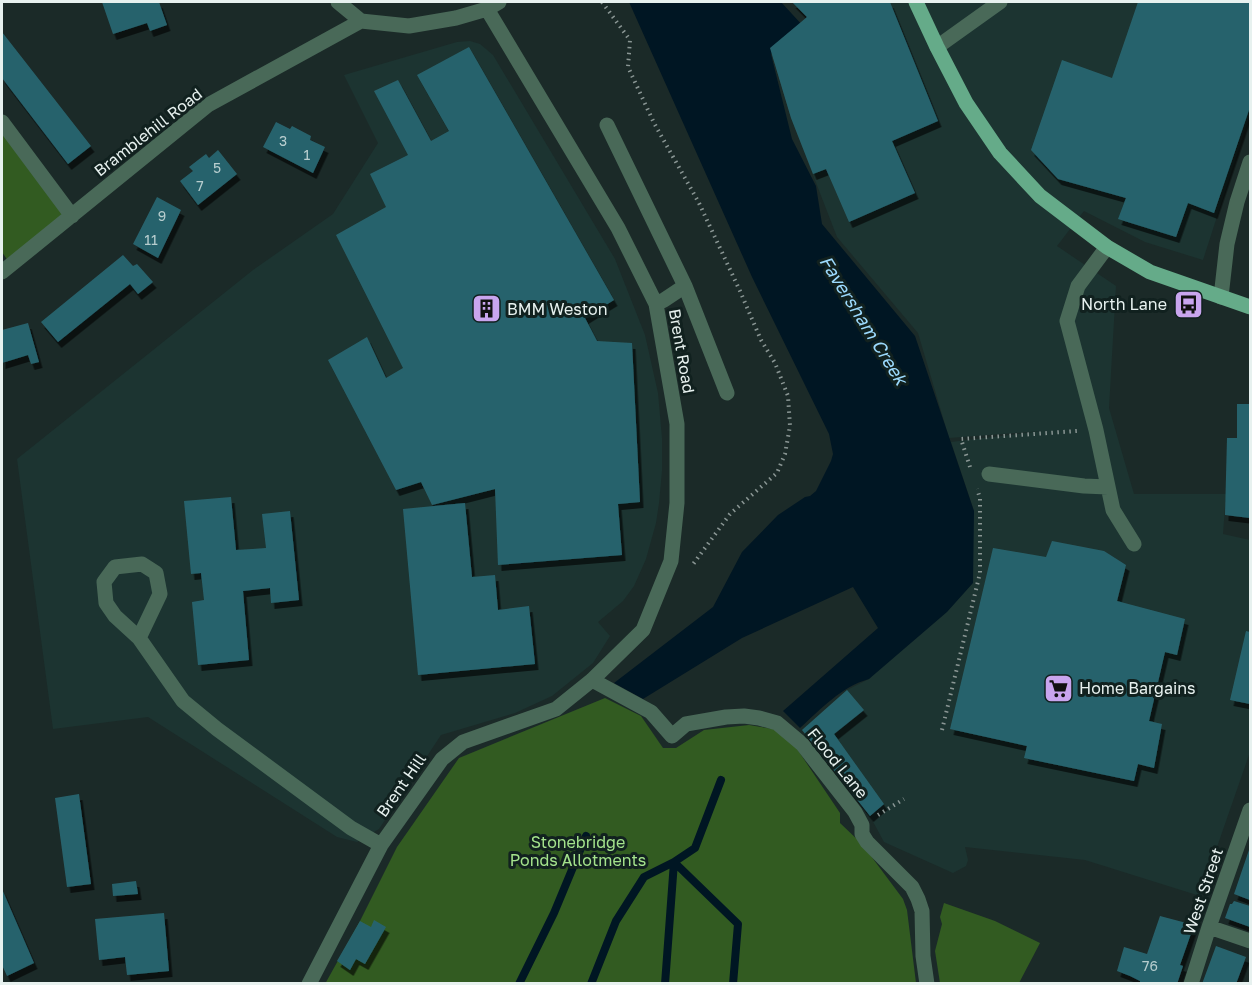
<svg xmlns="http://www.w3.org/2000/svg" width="1252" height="985" font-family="'Golos Text',sans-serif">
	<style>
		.built { fill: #1c3431 }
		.green { fill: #325b21 }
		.water { fill: #001623 }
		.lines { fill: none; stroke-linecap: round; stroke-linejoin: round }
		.stream { stroke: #001623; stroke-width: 8 }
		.building { fill: #28626c; filter: url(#shadow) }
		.path { stroke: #8a9694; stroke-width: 4; stroke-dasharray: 1.5 4.5; stroke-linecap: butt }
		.minor { stroke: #496958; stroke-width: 15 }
		.major { stroke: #65ab89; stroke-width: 15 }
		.labels { text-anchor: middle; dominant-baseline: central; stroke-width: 6; stroke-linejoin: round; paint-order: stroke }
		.number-label { font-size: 14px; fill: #b7cdce }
		.street-label { font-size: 16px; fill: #e7f1ef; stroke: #11211f }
		.poi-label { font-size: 16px; fill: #e7f1ef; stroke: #11211f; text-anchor: start }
		.park-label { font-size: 16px; fill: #a4e38c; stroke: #11211f }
		.water-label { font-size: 18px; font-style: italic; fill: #9bd9fc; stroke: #11211f }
	</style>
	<defs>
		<filter id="shadow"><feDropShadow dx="3.5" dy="6" stdDeviation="0" flood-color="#0009"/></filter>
	</defs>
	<rect width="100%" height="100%" fill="#1b2a28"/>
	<path class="built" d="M792 2H1250V114L1203 260 1145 242 1084 211 1057 246 1116 286 1109 408 1134 494H1226L1223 534 1250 540V752L1200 896 1085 860 965 847 968 860 966 866 953 873 884 842 870 816 802 730 847 690 869 679 974 511 951 442 1042 431 949 438 918 333 837 237 791 118 770 48 807 18Z
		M470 41 480 44 493 55 615 259 645 335 658 393 662 438V471L659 503 656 523 646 559 634 586 623 601 598 622 610 636 593 663 552 696 515 713 441 735 379 829 357 842 337 837 148 717 53 729 17 459 253 270 333 214 378 143 344 75 457 42Z"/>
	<path class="green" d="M2 122 72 216 10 264 2 252Z
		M605 698 641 716 663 748H676L704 730 749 725 785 731 840 813V823L862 844 903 899 907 910 916 983 325 984 360 921 397 847 459 758Z
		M944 903 995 921 1040 943 1019 983H940L935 951 942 924 940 917Z"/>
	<path class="water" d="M629 2H781L804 27 771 54 792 139 816 186 822 224 915 336 974 511 973 583 947 612 869 679C841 687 821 709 800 728L783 711 878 628 853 587 742 638 643 699 614 683 713 607 742 552 778 515 805 497 810 496 816 491 831 461 833 454 829 434 752 277Z"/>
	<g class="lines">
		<path class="stream" d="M519 984 554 913 586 836
			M591 984 616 921 644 877 674 862 738 924 733 984
			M665 984 674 862 695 848 721 780"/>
	</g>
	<path class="building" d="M102 2H159L167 25 150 31 147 23 113 34Z
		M792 2H890L938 121 892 141 915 193 849 222 826 169 813 174 791 118 770 48 807 17Z
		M1138 2H1250V107L1214 213 1188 203 1176 237 1118 219 1126 198 1058 179 1031 150 1062 60 1112 78Z
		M2 32 91 146 68 164 2 78Z
		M469 47 614 300 585 318 597 341 632 343 640 502 618 504 622 555 498 565 495 489 432 505 421 482 396 490 328 360 367 337 386 378 403 368 336 235 386 207 370 174 408 155 374 91 398 80 431 141 449 131 417 75Z
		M276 122 290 129 292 126 311 136 310 140 325 147 313 173 263 147Z
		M218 150 237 174 198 205 180 181 193 171 189 167 198 160 206 154 209 158Z
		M157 197 181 210 158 258 133 244Z
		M123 255 133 266 137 264 153 282 138 294 130 284 58 342 41 322Z
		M28 323 39 362 31 364 28 355 2 363V330Z
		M1237 404H1250V518L1225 515 1227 438H1237Z
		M231 497 236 550 266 548 262 514 290 511 299 600 271 603 270 588 243 591 249 660 198 665 192 602 204 600 201 573 191 574 184 501Z
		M465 503 472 577 495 575 498 610 529 606 535 664 418 675 403 509Z
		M1052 541 1104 551 1126 565 1117 601 1185 619 1177 655 1165 652 1149 721 1162 724 1154 768 1138 764 1134 781 1024 758 1027 746 950 729 993 548 1046 557Z
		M1246 631 1250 632V704L1230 700Z
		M847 690 864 710 834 734 884 804 870 816 802 730Z
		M79 794 91 884 67 887 55 798Z
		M1250 847V900L1234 894Z
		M136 881 138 894 113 896 112 884Z
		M2 889 34 963 7 976 2 965V958L3 957 2 953Z
		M1234 901 1250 906V927L1225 918 1230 904H1232Z
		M164 913 169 971 127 975 125 957 99 960 95 919Z
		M1160 916 1194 925 1180 965 1183 966 1177 984H1140V981L1130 976 1117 971 1124 947 1147 954Z
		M374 920 386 927 365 964 356 959 350 970 337 961 360 921 371 927Z
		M1216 946 1246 957 1236 984H1202Z"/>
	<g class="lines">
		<path class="path" d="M602 2 630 40 628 67 654 123 699 203 740 291 761 340 775 363 788 396 790 426 785 454 777 473 730 514 691 567
			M970 467 961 439 1077 431
			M942 730 980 573V498L977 489
			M878 815 904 799"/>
		<path class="minor" d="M338 2 361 21 409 26 456 18 487 9 499 2
			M937 47 1000 2
			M2 122 72 216
			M607 125 685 286 664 300 656 304
			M1107 247 1078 286 1067 321 1096 430 1113 510 1134 544
			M2 272 208 105 361 21
			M685 286 727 393
			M1221 297 1227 244 1237 202 1250 162
			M989 474 1084 486 1108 487
			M139 638 160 594 156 573 142 564 115 567 104 582 106 603 115 616 139 638 183 701 217 729 351 828 381 845
			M592 680 651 712 672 736 686 724 726 717 744 716 759 718 777 723 802 744 855 812 862 825V834L867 842 912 887 918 899 922 911 923 956 927 984
			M1209 927 1250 941
			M309 984 381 845 442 759 463 742 556 709 592 680 643 630 671 561 677 503V424L656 304 618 228 487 9
			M1191 984 1209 927 1250 810"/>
		<path class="major" d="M916 2 937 47 966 103 1000 153 1040 196 1107 247 1150 272 1250 307"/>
	</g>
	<defs>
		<symbol id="bus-square" viewBox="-11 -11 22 22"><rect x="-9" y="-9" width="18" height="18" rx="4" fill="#c9a5ee" stroke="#11211f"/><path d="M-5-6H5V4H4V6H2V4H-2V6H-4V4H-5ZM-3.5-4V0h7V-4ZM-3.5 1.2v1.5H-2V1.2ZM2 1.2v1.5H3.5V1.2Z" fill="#111"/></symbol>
		<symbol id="building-square" viewBox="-11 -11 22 22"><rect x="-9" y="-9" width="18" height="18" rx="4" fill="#c9a5ee" stroke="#11211f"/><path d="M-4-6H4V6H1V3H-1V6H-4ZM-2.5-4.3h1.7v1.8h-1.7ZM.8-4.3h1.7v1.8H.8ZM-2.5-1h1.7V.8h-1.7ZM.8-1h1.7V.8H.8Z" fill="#111"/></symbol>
		<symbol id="supermarket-square" viewBox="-11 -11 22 22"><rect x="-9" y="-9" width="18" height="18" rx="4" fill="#c9a5ee" stroke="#11211f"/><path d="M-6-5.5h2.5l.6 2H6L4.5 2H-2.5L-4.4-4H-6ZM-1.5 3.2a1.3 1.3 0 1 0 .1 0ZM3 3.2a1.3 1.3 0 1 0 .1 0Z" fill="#111"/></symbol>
	</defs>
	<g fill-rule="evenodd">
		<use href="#bus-square" x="1172" y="288" width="33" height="33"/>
		<use href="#building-square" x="470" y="292" width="33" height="33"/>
		<use href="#supermarket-square" x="1042" y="672" width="33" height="33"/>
	</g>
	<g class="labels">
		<g class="number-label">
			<text x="283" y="140">3</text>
			<text x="307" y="154">1</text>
			<text x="217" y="167">5</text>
			<text x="200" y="185">7</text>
			<text x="162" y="215">9</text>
			<text x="151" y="239">11</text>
			<text x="1150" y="965">76</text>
		</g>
		<g class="street-label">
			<text transform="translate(148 132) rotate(-38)">Bramblehill Road</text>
			<text transform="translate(682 351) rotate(80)">Brent Road</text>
			<text transform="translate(838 763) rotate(51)">Flood Lane</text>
			<text transform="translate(401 785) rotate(-55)">Brent Hill</text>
			<text transform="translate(1203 891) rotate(-71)">West Street</text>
		</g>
		<g class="poi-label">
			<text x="1167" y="304" text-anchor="end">North Lane</text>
			<text x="507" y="309">BMM Weston</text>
			<text x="1079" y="688">Home Bargains</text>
		</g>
		<g class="park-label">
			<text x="578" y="842">Stonebridge<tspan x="578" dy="18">Ponds Allotments</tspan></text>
		</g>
		<g class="water-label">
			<text transform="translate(864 320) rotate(58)">Faversham Creek</text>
		</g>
	</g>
	<rect width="1252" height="985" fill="none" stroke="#e7f1ef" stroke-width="6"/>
</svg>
